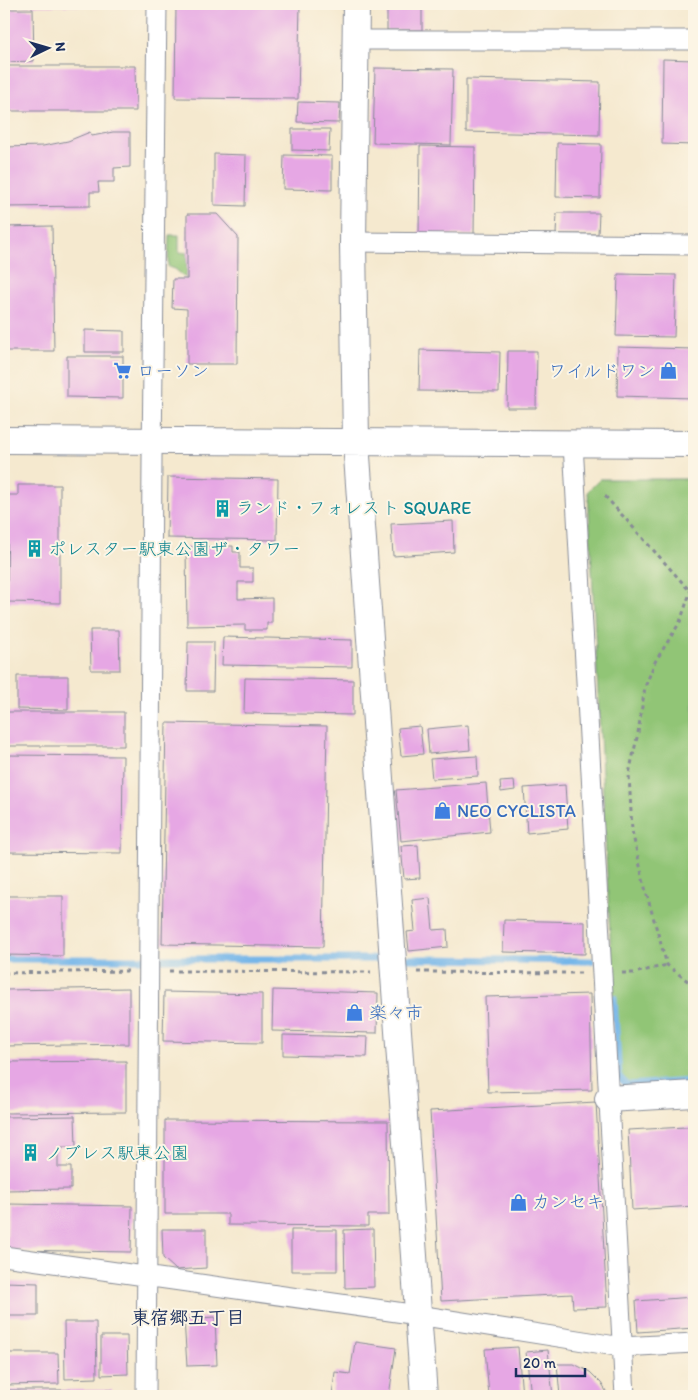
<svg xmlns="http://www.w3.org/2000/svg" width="698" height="1400" font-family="Itim,'Klee One',sans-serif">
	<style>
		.green { fill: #91c576; stroke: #567a6a }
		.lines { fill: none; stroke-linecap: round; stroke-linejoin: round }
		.stream { stroke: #75b6e9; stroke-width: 7 }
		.building { fill: #e6a7e4 }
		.street-casing { stroke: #888c96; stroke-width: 21 }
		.secondary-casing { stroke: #888c96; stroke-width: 28 }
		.path { stroke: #888c96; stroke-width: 3; stroke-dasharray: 4 4; stroke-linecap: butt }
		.street { stroke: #fff; stroke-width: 19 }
		.secondary { stroke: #fff; stroke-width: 26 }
		.labels { text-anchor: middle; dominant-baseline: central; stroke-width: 4; stroke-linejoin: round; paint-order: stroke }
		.shop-label { font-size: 18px; fill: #366cbe; stroke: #fcf5e5; text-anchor: start }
		.culture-label { font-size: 18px; fill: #0d838f; stroke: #fcf5e5; text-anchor: start }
		.neighbourhood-label { font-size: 19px; font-weight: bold; fill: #1b2f5e; stroke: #fcf5e5 }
	</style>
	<rect width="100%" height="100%" fill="#fcf5e5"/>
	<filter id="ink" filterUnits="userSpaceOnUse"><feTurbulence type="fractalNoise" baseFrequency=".02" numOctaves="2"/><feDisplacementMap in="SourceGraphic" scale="10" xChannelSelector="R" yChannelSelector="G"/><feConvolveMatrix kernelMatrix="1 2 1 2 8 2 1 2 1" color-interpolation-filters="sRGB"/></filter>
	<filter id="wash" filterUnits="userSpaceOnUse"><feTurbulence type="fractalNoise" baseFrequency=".0096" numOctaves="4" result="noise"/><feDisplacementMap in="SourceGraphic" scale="20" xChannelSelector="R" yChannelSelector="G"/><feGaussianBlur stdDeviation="1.12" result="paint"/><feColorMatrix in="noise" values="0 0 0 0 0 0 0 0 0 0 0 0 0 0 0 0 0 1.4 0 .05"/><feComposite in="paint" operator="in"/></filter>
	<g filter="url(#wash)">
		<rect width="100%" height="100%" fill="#f5e9cf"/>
		<path class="green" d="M169 235H179V252L187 253V279L175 269 168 267Z
			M600 479H694V1079L628 1083 617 1076 588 491Z"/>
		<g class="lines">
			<path class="stream" d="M4 959H431L591 961
				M614 998 619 1077 627 1085 694 1081"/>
		</g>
		<g id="blocks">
			<path class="building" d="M4 4H109V6H4Z
				M176 4H300L298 99 175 98Z
				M387 4H422V30H387Z
				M543 4H581V7L543 6Z
				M4 9H33L34 61 4 62Z
				M663 59 694 60V145L662 144Z
				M4 66H135L136 111H4Z
				M375 68 453 69 451 145 373 143Z
				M466 79 600 82 599 135 466 132Z
				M298 102 340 103 339 123 297 122Z
				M292 129H330L329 151 292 150Z
				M90 132 92 136 113 132H130V167L114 168V182H98L99 192H90V206L4 207V147L43 146 68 141Z
				M557 143 601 144 600 198 556 197Z
				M420 146 475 147 474 235 419 234Z
				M214 154 246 155 245 206 214 205Z
				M284 155 332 156V190L283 189Z
				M557 213H599L598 234H556Z
				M187 214H217L238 237 237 364H187V309L172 308 173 279H187Z
				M52 226 54 351H4V227Z
				M618 274 676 275 674 337 616 336Z
				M85 330 124 331V352H85Z
				M618 347 694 349V398L617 396Z
				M420 350 500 352 499 392 419 391Z
				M508 351H537L536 408H507Z
				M67 356H123V398L67 397Z
				M168 477 278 479 277 540 167 538Z
				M18 485H60V603L7 602 8 495H18Z
				M453 521 454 552 393 556 391 524Z
				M233 546V552H240V568H253V582H238V599L272 598V623H267V630H245V625L187 626 186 547Z
				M90 630H119L120 670H91Z
				M223 637 352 640V667L222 665Z
				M188 642H214L213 691H187Z
				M17 676H68V710L17 709Z
				M245 678 353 680V715L244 713Z
				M4 712H124V746H4Z
				M166 723 327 726 323 947 162 944Z
				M468 725 470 750 429 754 427 729Z
				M420 726 423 754 401 756 398 728Z
				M4 755 123 756 122 853 4 852Z
				M477 756 478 776 432 779 430 759Z
				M514 781 515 790 501 792 500 782Z
				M486 783 490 832 401 841 396 790Z
				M565 785 568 829 527 833 524 788Z
				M418 845 420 878 404 879 401 846Z
				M4 896H63V956L4 955Z
				M430 898 433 930 447 929 448 947 409 951 407 932 415 931 412 900Z
				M504 920 585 922V954L503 952Z
				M129 988V1044L4 1046V990Z
				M273 990 378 993 377 1033 272 1031Z
				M164 992 262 994V1043L163 1041Z
				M590 994 592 1090 488 1092 485 997Z
				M283 1035 368 1037 367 1057 283 1055Z
				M126 1061V1112L4 1113V1062Z
				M596 1102 607 1307 573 1308 572 1294 441 1301 430 1111Z
				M75 1116 76 1147H58V1167H71V1189L4 1190V1117Z
				M165 1120 388 1121 389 1215H368V1226L228 1225V1214H165Z
				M686 1127H694V1206L632 1210 628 1130Z
				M8 1204 132 1206 131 1252 7 1250Z
				M162 1229H206V1268L176 1270 163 1258Z
				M373 1229 374 1287 345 1288 344 1230Z
				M291 1230H337V1271H291Z
				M4 1282 38 1283V1316H4Z
				M694 1297V1328L638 1332 636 1301Z
				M215 1317 217 1365 187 1366 184 1319Z
				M64 1322H96L97 1378 65 1379Z
				M101 1336H127L128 1374 101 1375Z
				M355 1342 396 1348 389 1396H332L335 1372 350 1374Z
				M518 1347 522 1396H489L485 1349Z
				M548 1350 553 1396H531L526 1352Z
				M4 1353H58L59 1384 4 1385Z
				M557 1364H574L590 1372 601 1383 609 1396H560Z
				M4 1390H112V1396H4Z"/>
		</g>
	</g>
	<g filter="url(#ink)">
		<use href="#blocks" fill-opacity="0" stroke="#888c96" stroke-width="1"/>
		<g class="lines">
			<defs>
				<path id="street" d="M356 40H694
					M353 242 694 245
					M573 443 625 1396
					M4 1256 418 1315 622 1347 694 1343
					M146 1396 152 458 157 4"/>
				<path id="secondary" d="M356 4 353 242 356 442 424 1396
					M4 440 694 444
					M608 1099 694 1094"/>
			</defs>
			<use href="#street" class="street-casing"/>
			<use href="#secondary" class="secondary-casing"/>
			<path class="path" d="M605 496 690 591
				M694 581 680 622 655 662 645 687 638 733 629 774 632 831 646 892 667 965 694 986
				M169 971 371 972
				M417 972 581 973
				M4 973 128 971
				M622 973H634L667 965"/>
			<use href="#street" class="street"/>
			<use href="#secondary" class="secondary"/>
		</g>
	</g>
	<defs>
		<symbol id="supermarket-bare" viewBox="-9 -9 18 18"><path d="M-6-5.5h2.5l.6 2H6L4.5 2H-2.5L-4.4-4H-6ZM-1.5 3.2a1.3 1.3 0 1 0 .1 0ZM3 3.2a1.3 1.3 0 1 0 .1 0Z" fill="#3f7fe0" stroke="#fcf5e5" stroke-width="2.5" paint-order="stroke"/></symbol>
		<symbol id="shop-bare" viewBox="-9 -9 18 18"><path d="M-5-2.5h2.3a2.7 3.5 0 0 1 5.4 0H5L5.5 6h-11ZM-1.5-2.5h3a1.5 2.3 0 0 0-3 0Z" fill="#3f7fe0" stroke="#fcf5e5" stroke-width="2.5" paint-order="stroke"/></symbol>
		<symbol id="building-bare" viewBox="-9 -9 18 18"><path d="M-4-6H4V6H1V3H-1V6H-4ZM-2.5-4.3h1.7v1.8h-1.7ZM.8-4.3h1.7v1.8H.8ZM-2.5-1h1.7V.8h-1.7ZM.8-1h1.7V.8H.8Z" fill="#0f9aa8" stroke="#fcf5e5" stroke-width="2.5" paint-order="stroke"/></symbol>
	</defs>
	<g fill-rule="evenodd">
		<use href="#supermarket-bare" x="110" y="358" width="25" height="25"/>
		<use href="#shop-bare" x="656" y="358" width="25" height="25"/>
		<use href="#building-bare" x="210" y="496" width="25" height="25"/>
		<use href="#building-bare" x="22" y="536" width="25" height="25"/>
		<use href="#shop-bare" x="430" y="798" width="25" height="25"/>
		<use href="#shop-bare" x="342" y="1000" width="25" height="25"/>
		<use href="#building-bare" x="18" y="1140" width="25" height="25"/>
		<use href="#shop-bare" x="506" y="1190" width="25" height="25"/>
	</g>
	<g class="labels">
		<g class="shop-label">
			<text x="137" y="371">ローソン</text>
			<text x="655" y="371" text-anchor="end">ワイルドワン</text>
			<text x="457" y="811">NEO CYCLISTA</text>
			<text x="369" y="1013">楽々市</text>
			<text x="532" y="1202">カンセキ</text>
		</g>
		<g class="culture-label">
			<text x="236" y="508">ランド・フォレスト SQUARE</text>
			<text x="48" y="549">ポレスター駅東公園ザ・タワー</text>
			<text x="45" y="1153">ノブレス駅東公園</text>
		</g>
		<g class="neighbourhood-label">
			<text x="188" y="1317">東宿郷五丁目</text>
		</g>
	</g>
	<rect width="698" height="1400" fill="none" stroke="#fcf5e5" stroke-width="20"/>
	<g transform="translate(48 48) rotate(85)" stroke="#fcf5e5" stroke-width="4" paint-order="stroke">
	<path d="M0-4L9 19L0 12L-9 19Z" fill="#1b2f5e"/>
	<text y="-8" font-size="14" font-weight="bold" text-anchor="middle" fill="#1b2f5e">N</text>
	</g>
	<path d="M516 1368v8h69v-8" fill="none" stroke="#1b2f5e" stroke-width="2.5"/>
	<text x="523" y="1368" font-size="15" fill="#1b2f5e" stroke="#fcf5e5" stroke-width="4" paint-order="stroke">20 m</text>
</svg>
